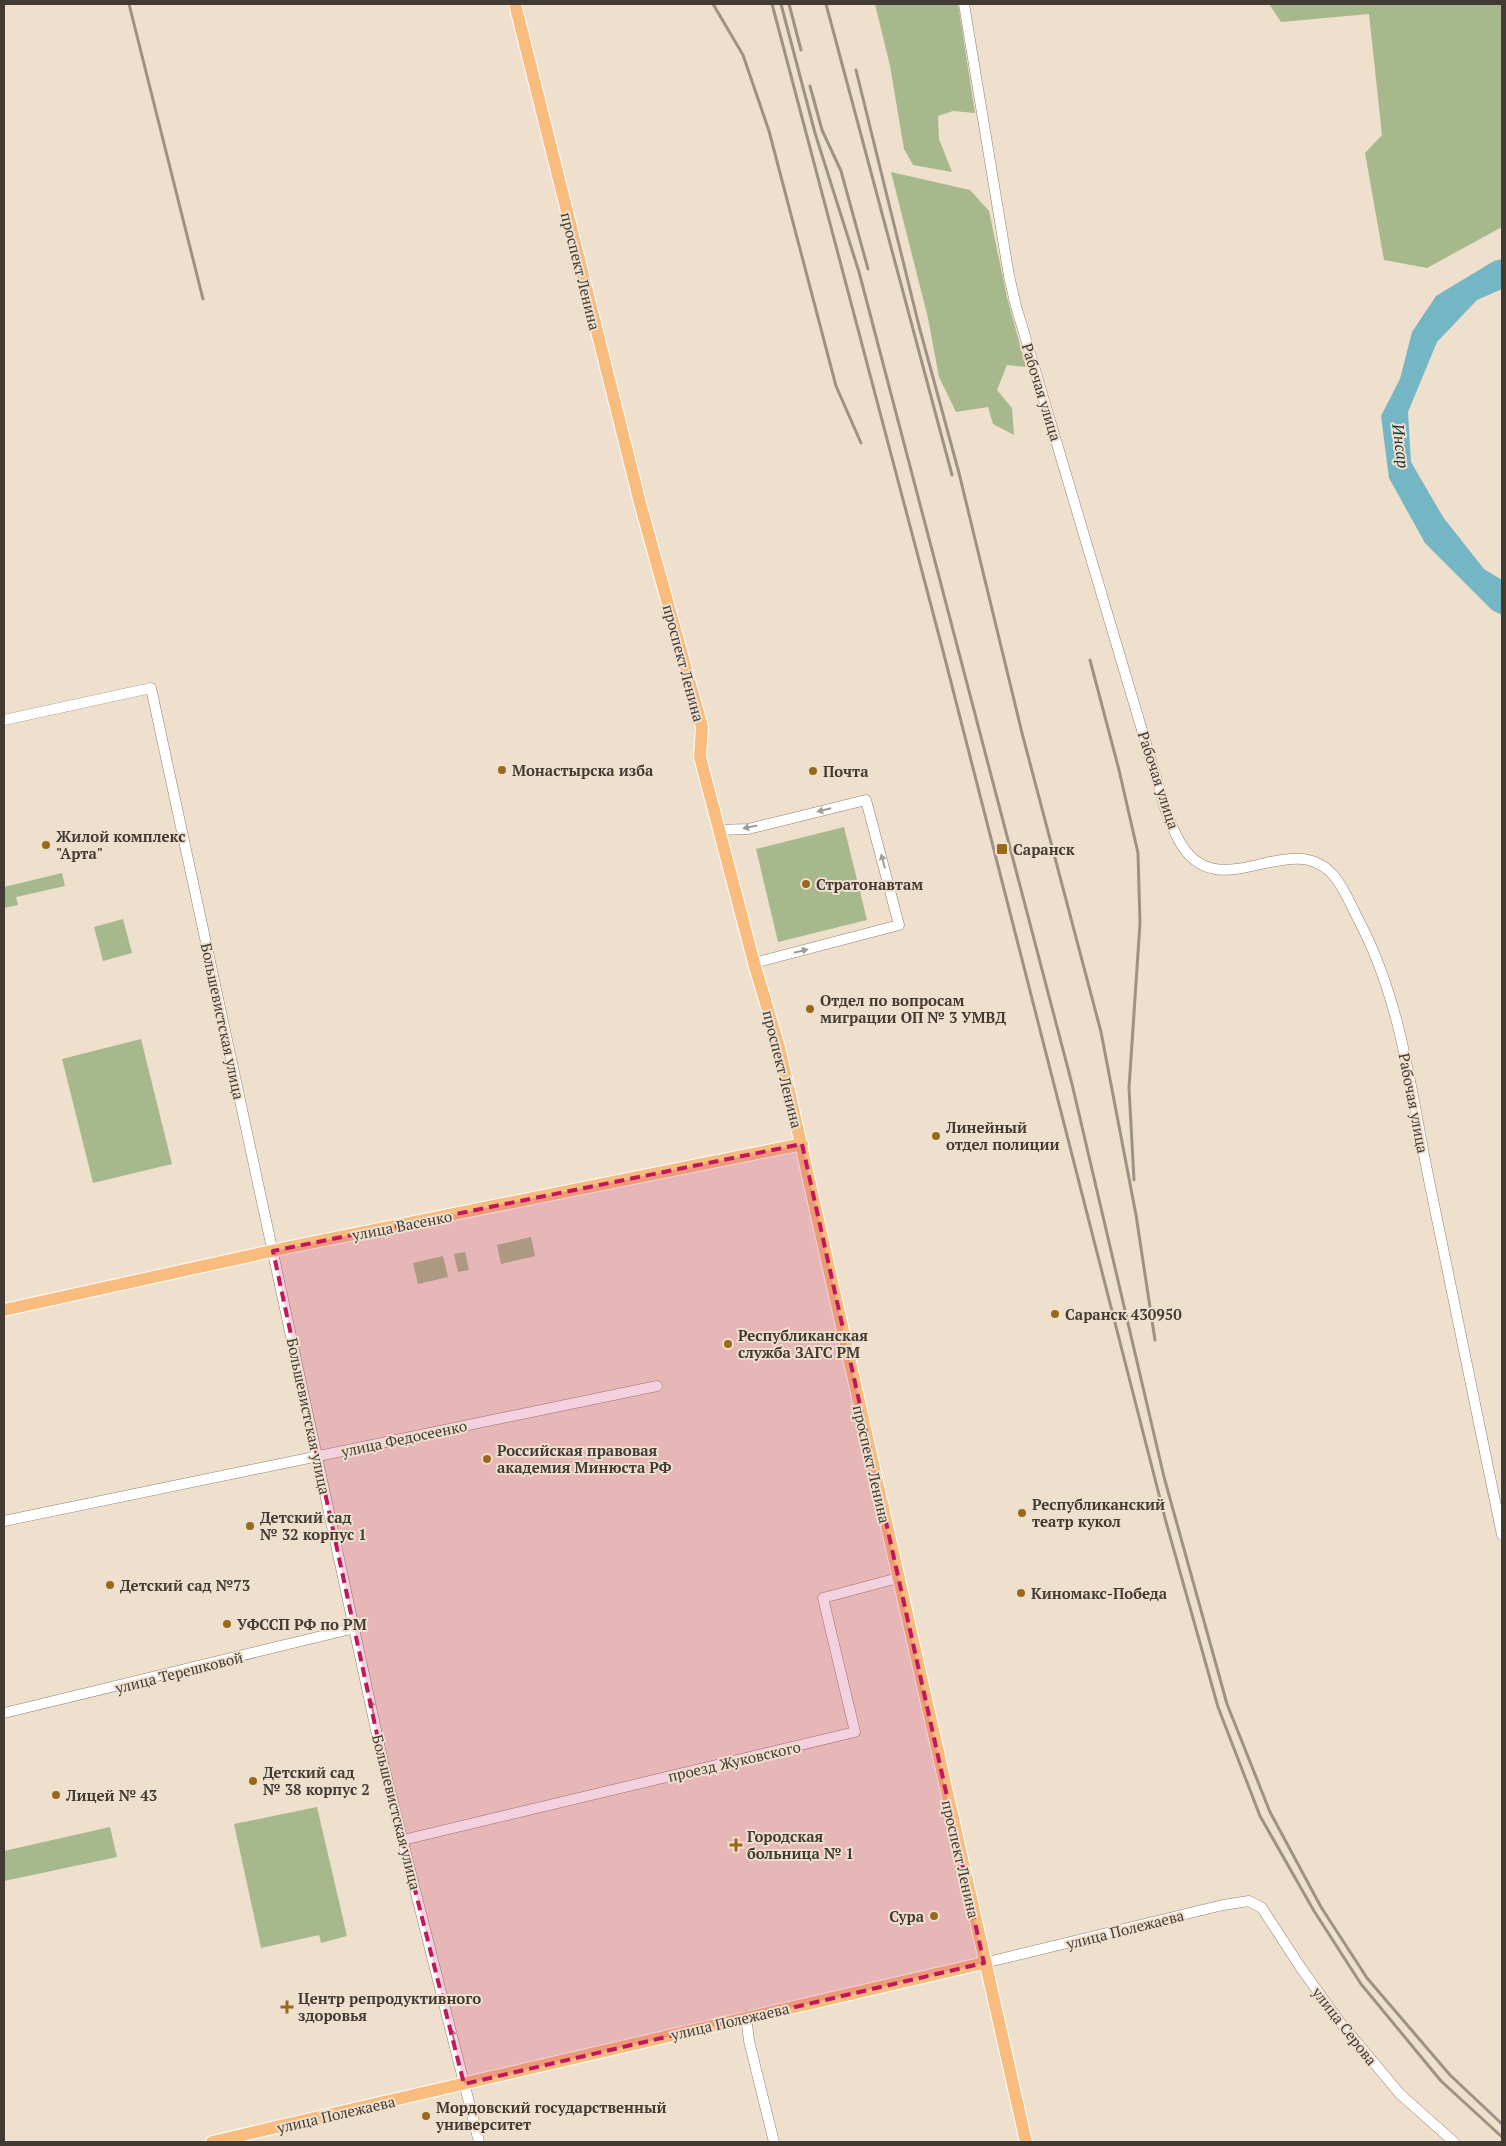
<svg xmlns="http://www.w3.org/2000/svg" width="1506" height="2146" font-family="'PT Serif',serif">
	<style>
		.green { fill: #a8b88d }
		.water { fill: #74b6c3 }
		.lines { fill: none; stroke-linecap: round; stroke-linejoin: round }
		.minor-casing { stroke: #8f8170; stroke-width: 11 }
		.major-casing { stroke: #fff; stroke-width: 14 }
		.minor { stroke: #fff; stroke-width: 10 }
		.major { stroke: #f8bc7e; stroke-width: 12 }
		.rail { stroke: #9e9285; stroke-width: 3 }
		.oneway { fill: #a09d9a }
		.marked { fill: #c2185b; fill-opacity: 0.2; stroke: #c2185b; stroke-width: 4; stroke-dasharray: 10 6; stroke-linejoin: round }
		.poi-dot { fill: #98691a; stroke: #efdfcd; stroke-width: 2 }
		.labels { text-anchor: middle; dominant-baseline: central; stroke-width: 4; stroke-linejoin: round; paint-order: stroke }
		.street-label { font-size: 15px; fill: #413b34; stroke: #efdfcd }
		.poi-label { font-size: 15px; font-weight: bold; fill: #413b34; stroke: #efdfcd; text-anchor: start }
		.water-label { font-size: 16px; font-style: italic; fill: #103137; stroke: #efdfcd }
	</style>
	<rect width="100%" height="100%" fill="#efdfcd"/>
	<path class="green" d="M875 4H958L975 113 953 111 938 116 939 139 952 172 913 165 904 149 890 66Z
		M1269 4H1502V227L1427 268 1384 260 1365 153 1382 135 1369 14 1281 22Z
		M891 172 970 190 989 211 1007 297 1026 367 1007 365 997 390 1012 408 1014 435 993 424 988 407 956 412 939 377 928 318Z
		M844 827 867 920 778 942 756 849Z
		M62 873 65 886 16 897 18 905 4 908V887Z
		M123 919 132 953 103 961 94 927Z
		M141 1039 172 1164 93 1183 62 1059Z
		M531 1237 535 1256 501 1264 497 1245Z
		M465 1252 469 1270 458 1272 454 1254Z
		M443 1256 448 1277 418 1284 413 1263Z
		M317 1807 347 1936 321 1943 319 1935 261 1948 234 1824Z
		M110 1827 117 1857 4 1881V1851Z"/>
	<path class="water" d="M1502 259V289L1477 300 1437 342 1408 412 1411 462 1443 517 1484 569 1502 580V615L1492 610 1425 543 1389 478 1381 416 1400 379 1412 332 1436 296 1494 261Z"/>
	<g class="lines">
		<defs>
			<path id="minor" d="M964 4 1009 276 1016 306 1166 811C1171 823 1175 836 1183 847 1222 906 1292 826 1334 876 1344 888 1351 905 1358 919 1402 1001 1411 1094 1430 1185 1454 1302 1478 1419 1502 1535
				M4 720 151 688 384 1767 479 2142
				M719 830 748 829 866 800 899 925 754 963
				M4 1521 657 1386
				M4 1713 355 1628
				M403 1840 855 1732 823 1598 898 1578
				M984 1963 1223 1905 1249 1901 1262 1908 1301 1968 1339 2021 1400 2094 1454 2142
				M746 2016 749 2041 774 2142"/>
			<path id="major" d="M515 4 640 503 702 727 700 757 754 963 779 1047 1026 2142
				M4 1310 290 1247 802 1144
				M212 2142 984 1963"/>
		</defs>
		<use href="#minor" class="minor-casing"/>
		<use href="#major" class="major-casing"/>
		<use href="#minor" class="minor"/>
		<use href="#major" class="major"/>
		<path class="rail" d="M129 4 203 299
			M713 4 743 55 769 131 836 386 861 443
			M772 4 942 647 1166 1522 1218 1707 1260 1816 1314 1911 1361 1984 1441 2081 1502 2137
			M781 4 815 133 859 272 937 569 1072 1084 1164 1477 1227 1704 1270 1812 1321 1907 1367 1978 1450 2075 1502 2124
			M789 4 801 50
			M826 4 952 475
			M856 70 919 326 959 473 1022 733 1101 1032 1136 1215 1155 1340
			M810 86 822 130 841 171 868 269
			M1090 660 1119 770 1138 853 1140 923 1129 1088 1134 1180"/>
	</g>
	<defs><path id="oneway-solid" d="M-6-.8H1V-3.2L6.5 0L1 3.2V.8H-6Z" transform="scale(1.25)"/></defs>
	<g class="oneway">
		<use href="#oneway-solid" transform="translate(824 810) rotate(166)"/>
		<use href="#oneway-solid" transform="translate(750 827) rotate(169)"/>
		<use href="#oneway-solid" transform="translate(883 861) rotate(-105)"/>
		<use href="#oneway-solid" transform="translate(801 951) rotate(-14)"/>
		<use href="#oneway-solid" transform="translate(372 1707) rotate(-102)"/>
		<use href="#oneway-solid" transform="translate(453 2036) rotate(-104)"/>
	</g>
	<path class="marked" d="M802 1144 984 1963 464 2084 384 1767 273 1251Z"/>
	<g class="poi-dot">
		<circle cx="502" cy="770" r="5"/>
		<circle cx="813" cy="771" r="5"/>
		<circle cx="46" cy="845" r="5"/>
		<rect x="996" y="843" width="12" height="12" rx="2.5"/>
		<circle cx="806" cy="884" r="5"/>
		<circle cx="810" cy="1009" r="5"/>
		<circle cx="936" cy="1136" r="5"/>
		<circle cx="1055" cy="1314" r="5"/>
		<circle cx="728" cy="1344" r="5"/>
		<circle cx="487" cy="1459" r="5"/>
		<circle cx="1022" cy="1513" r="5"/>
		<circle cx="250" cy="1526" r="5"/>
		<circle cx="110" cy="1585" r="5"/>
		<circle cx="1021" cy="1593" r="5"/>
		<circle cx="227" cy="1624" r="5"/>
		<circle cx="253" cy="1781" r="5"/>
		<circle cx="56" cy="1795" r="5"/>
		<path d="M733.5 1837.5h5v5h5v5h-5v5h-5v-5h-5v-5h5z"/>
		<circle cx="934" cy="1916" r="5"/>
		<path d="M284.5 1999.5h5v5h5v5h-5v5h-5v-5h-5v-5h5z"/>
		<circle cx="426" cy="2116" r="5"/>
	</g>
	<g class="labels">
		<g class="street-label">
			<text transform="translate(581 271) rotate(76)">проспект Ленина</text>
			<text transform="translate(1042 392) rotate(73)">Рабочая улица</text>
			<text transform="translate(684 663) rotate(75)">проспект Ленина</text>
			<text transform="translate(1159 780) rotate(72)">Рабочая улица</text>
			<text transform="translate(223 1021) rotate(78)">Большевистская улица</text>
			<text transform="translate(783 1069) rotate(76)">проспект Ленина</text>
			<text transform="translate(1414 1103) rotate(79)">Рабочая улица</text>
			<text transform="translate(402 1225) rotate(-11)">улица Васенко</text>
			<text transform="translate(309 1416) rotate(78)">Большевистская улица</text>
			<text transform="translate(404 1438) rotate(-12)">улица Федосеенко</text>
			<text transform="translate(872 1464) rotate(77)">проспект Ленина</text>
			<text transform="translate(179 1672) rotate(-14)">улица Терешковой</text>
			<text transform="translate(734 1761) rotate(-13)">проезд Жуковского</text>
			<text transform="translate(397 1812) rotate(76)">Большевистская улица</text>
			<text transform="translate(961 1859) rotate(77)">проспект Ленина</text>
			<text transform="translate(1125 1929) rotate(-14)">улица Полежаева</text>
			<text transform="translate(730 2021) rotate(-13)">улица Полежаева</text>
			<text transform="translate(1345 2026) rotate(52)">улица Серова</text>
			<text transform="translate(336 2114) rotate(-13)">улица Полежаева</text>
		</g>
		<g class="poi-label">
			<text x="512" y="770">Монастырска изба</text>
			<text x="823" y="771">Почта</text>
			<text x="56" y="836">Жилой комплекс<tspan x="56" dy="17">"Арта"</tspan></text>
			<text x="1013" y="849">Саранск</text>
			<text x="816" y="884">Стратонавтам</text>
			<text x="820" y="1000">Отдел по вопросам<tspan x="820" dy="17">миграции ОП № 3 УМВД</tspan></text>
			<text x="946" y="1127">Линейный<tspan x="946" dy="17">отдел полиции</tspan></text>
			<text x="1065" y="1314">Саранск 430950</text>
			<text x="738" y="1335">Республиканская<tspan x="738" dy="17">служба ЗАГС РМ</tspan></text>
			<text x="497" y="1450">Российская правовая<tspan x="497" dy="17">академия Минюста РФ</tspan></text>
			<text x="1032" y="1504">Республиканский<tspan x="1032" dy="17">театр кукол</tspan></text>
			<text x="260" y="1517">Детский сад<tspan x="260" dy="17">№ 32 корпус 1</tspan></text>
			<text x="120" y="1585">Детский сад №73</text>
			<text x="1031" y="1593">Киномакс-Победа</text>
			<text x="237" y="1624">УФССП РФ по РМ</text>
			<text x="263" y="1772">Детский сад<tspan x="263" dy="17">№ 38 корпус 2</tspan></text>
			<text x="66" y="1795">Лицей № 43</text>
			<text x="747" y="1836">Городская<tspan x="747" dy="17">больница № 1</tspan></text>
			<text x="924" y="1916" text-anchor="end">Сура</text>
			<text x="298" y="1998">Центр репродуктивного<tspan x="298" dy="17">здоровья</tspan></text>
			<text x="436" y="2107">Мордовский государственный<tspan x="436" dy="17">университет</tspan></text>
		</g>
		<g class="water-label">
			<text transform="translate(1401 446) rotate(83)">Инсар</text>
		</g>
	</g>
	<rect width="1506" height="2146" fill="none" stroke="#413b34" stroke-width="10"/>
</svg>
